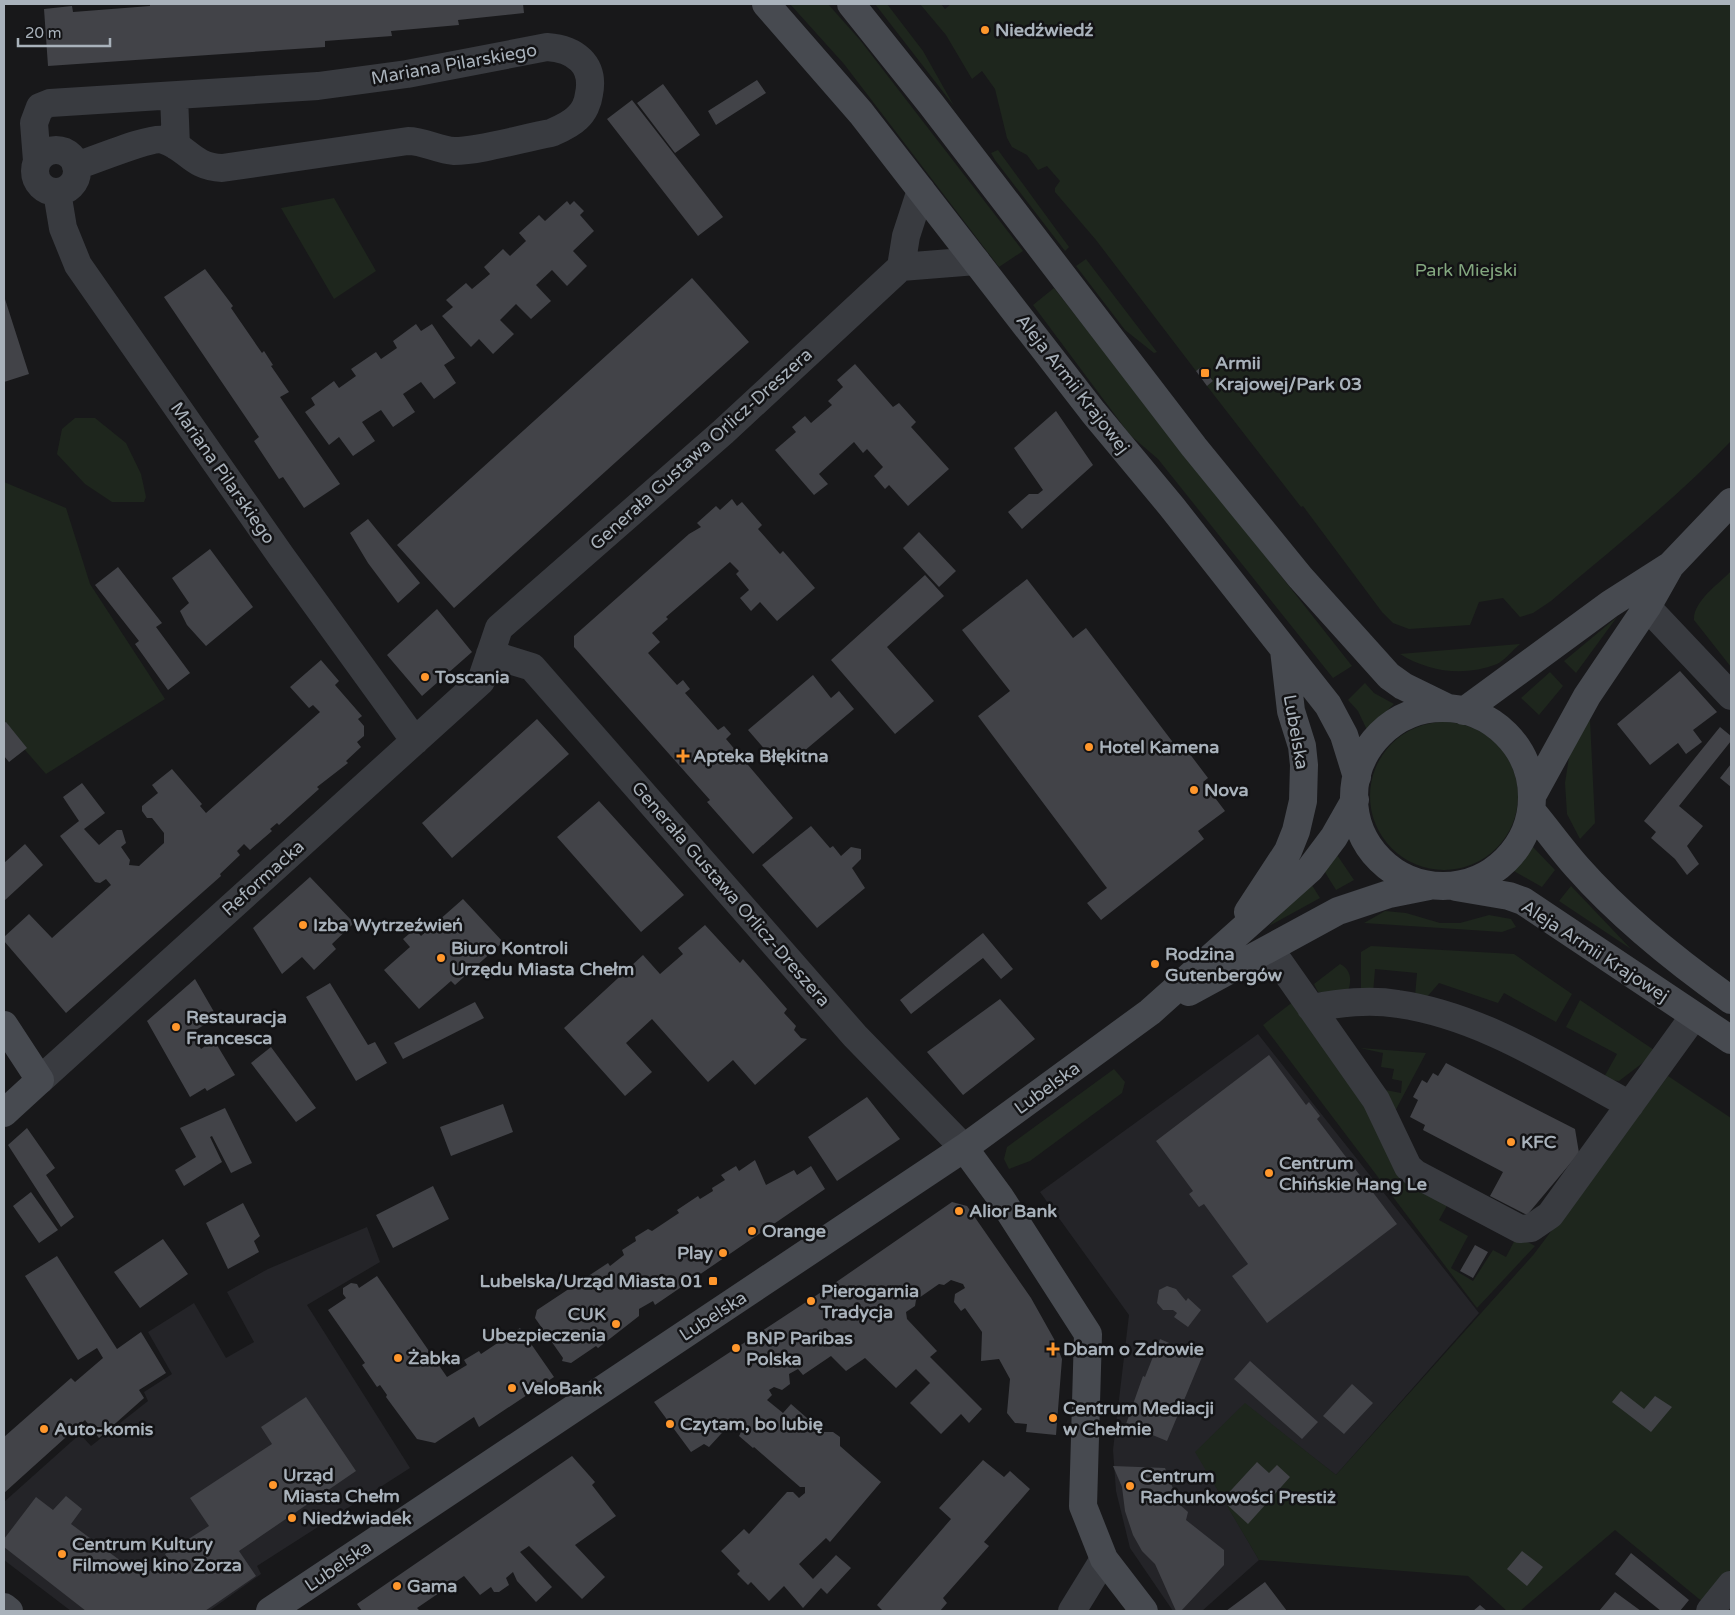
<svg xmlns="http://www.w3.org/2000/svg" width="1735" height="1615" font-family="'Varela Round',sans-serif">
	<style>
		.built { fill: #242428 }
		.green { fill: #1e261d }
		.building { fill: #424348 }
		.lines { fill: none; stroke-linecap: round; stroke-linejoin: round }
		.street { stroke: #393b40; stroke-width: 28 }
		.secondary { stroke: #474a50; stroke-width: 28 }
		.poi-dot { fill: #ff972c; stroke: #131315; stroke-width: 2 }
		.labels { text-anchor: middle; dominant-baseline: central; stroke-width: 5; stroke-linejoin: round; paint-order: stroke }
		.poi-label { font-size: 18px; font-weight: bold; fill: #a9b2bb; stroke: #131315; text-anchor: start }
		.street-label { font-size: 18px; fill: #a9b2bb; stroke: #131315 }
		.park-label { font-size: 18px; fill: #83a77f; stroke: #131315 }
	</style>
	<rect width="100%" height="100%" fill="#18181a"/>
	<path class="built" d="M1258 1034 1479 1313 1336 1475 1245 1404 1196 1452 1259 1560 1202 1611H1173L1130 1548 1116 1491 1113 1450 1129 1315 1040 1192Z
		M367 1227 380 1262 307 1305 410 1468 257 1566 261 1574 209 1611H71L4 1560V1502L80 1434 91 1446 148 1401 144 1392 172 1374 148 1332 194 1303 226 1358 254 1342 227 1292 268 1269Z"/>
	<path class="green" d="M790 4H828L860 40 1023 251 999 267 844 64Z
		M875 4H887L923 51 954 106Z
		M920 4H941L945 9 951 4H1731V441C1676 499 1612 549 1551 601L1533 613 1520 617 1503 598 1479 602 1470 625 1409 629 1393 623 1382 612 1303 506 1301 507 1207 386 1213 381 1202 367 1196 371 1096 240 1055 192V188L1060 181 1047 166 1038 170 1027 155 1012 147 1007 138 995 89 982 71 972 79 946 35Z
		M998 150 1069 247 1065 251 995 160 991 153Z
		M334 198 376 271 334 299 281 208Z
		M1086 259 1157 352 1154 353 1125 330 1076 266Z
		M1054 288 1352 666 1333 678 1158 459 1130 435 1033 305Z
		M75 418H95L126 443 141 474 146 497 144 502H112L85 484 57 454 62 429Z
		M4 482 66 508 90 584 165 699 46 774 4 726Z
		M1731 571V667L1694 620C1693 601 1719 584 1731 571Z
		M1617 617 1576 673 1564 661Z
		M1520 644C1513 650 1505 660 1497 664 1464 677 1429 672 1400 654Z
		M1550 672 1563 686 1539 715 1521 698Z
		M1365 683 1374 693 1394 704 1367 730 1358 711 1348 700Z
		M1590 720 1595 823 1580 839 1567 814 1565 783 1569 757 1576 735Z
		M1370 796a74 74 0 1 1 148 0a74 74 0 1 1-148 0Z
		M1532 846 1555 870 1542 887 1512 870Z
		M1337 855 1354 880 1336 890 1323 869Z
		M1310 882 1320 898 1269 926Z
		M1571 886 1631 949 1559 901Z
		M1385 911 1406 913 1440 923H1460L1489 915 1511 919 1516 927 1502 932 1364 923Z
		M1371 946 1514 954 1572 994 1556 1022 1504 993 1498 1003 1439 983 1426 998 1415 996 1417 973 1375 969 1373 993 1361 992V952Z
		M1340 964C1352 970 1352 982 1347 993L1318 992 1314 984Z
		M1580 1000 1657 1052 1619 1081 1603 1079 1617 1054 1566 1027Z
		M1294 1001 1450 1200 1439 1220 1468 1236 1451 1268 1473 1281 1493 1250 1506 1257 1517 1236 1535 1246 1477 1308 1263 1025Z
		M1360 1048 1426 1053 1393 1115 1375 1088 1401 1093 1402 1081 1392 1079 1394 1069 1381 1067 1383 1053Z
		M1114 1069 1125 1082 1122 1093 1030 1161 1009 1169 1004 1159 1007 1147Z
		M1668 1076 1731 1118V1569L1704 1603 1615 1530 1520 1611H1507L1468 1576 1259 1560 1195 1452 1245 1403 1336 1475 1534 1254Z"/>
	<path class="building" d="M150 4H523L524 13 458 20 459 25 391 31 392 36 325 41V47L48 66 44 9 72 6 73 12 150 6Z
		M757 80 766 93 716 125 708 111Z
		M663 84 700 135 675 153 637 103Z
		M632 100 723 217 698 236 607 119Z
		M567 201 570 205 574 201 584 211 580 215 594 231 573 251 587 266 567 286 552 270 536 285 551 301 531 319 516 304 500 320 514 334 493 354 479 339 471 347 442 316 453 307 446 300 466 283 472 289 490 274 484 267 503 249 510 256 526 241 519 233 539 215 545 221Z
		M205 269 233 306 231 308 262 353 264 351 273 365 271 366 289 392 280 397 340 484 304 508 283 477 279 479 254 441 259 437 164 297Z
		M692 278 749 342 454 608 397 545Z
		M4 296 29 374 4 382Z
		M416 324 421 331 432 324 455 358 444 365 456 383 434 399 421 382 403 394 415 412 393 427 381 410 362 422 375 441 353 456 339 437 329 445 305 412 315 405 311 398 334 381 339 388 356 376 351 369 376 352 381 359 397 348 393 341Z
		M855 364 893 407 899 403 916 422 911 427 949 469 908 506 889 485 885 489 874 476 883 467 867 449 863 453 854 442 819 474 828 484 814 495 775 450 796 432 792 427 805 416 811 423 832 405 828 401 843 387 837 380Z
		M1201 367 1213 381 1207 386 1196 371Z
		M1056 411 1093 465 1022 529 1008 512 1029 494H1038L1043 490 1014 448Z
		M732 499 737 506 742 502 762 525 758 529 780 554 783 551 815 588 777 621 760 602 751 611 740 598 749 590 736 574 739 571 730 562 666 617 668 619 652 633 660 642 648 653 677 685 683 680 690 689 685 693 718 730 724 726 731 734 726 739 793 818 753 854 707 802 710 800 574 647V636L689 534 701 527 697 523 716 506 720 510Z
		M368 519 420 583 398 603 368 563 350 533Z
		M919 532 956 571 939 587 903 548Z
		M210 549 253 607 206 646 187 625 180 611 189 603 172 578Z
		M118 567 162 623 156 627 190 673 168 690 135 644 139 641 95 585Z
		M925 575 944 596 887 647 934 701 895 734 831 660Z
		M1027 579 1073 638 1086 628 1178 749 1183 745 1208 778 1203 782 1225 811 1198 831 1204 839 1101 920 1087 903 1107 888 978 716 1010 691 962 630Z
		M437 609 472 652 422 696 387 655Z
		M321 660 339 681 335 685 362 716 358 719 364 726V736L357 742 361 747 346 761 348 763 317 787 319 789 279 825 277 823 270 829 272 831 250 850 244 844 237 851 240 855 220 874 221 876 66 1013 4 941V937L29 914 52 938 111 885 106 879 100 883 95 882 60 836 79 821 63 797 82 783 105 813 84 829 99 845 117 830H122L126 843 121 847 130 860 129 865 139 866 164 843V833L152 818H147L142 811V806L158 793 152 785 172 769 202 804 200 806 206 813 320 712 313 705 309 708 290 687Z
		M1680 671 1717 712 1693 730 1702 742 1686 754 1678 743 1650 765 1617 724Z
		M813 675 831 698 839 691 854 709 803 752 800 749 786 761 773 747 767 752 748 730Z
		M537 719 569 754 452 858 422 823Z
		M6 722 27 748 9 762 4 756V723Z
		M1720 727 1731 736V741L1679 806 1703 826 1687 846 1699 864 1687 875 1675 859 1651 838 1656 832 1644 821Z
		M1731 764V787L1720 778Z
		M599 801 684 895 641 932 557 837Z
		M811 826 830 848 833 846 841 856 851 847 861 849V859L852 868 865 888 817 928 762 865Z
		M25 844 43 865 4 901V863Z
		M310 877 354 923 332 944 336 949 314 970 302 957 282 974 253 928Z
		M463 899 503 942 455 985 451 981 419 1009 384 970 410 947 403 939 415 929 421 936Z
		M705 925 740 963 743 959 787 1009 784 1013 796 1026 794 1030 801 1038 807 1039 755 1085 733 1060 708 1082 652 1019 626 1043 652 1072 625 1096 564 1028 643 955 660 974 683 954 678 948Z
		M983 933 1013 969 1001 979 983 958 911 1014 900 1000Z
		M195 979 217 1017 191 1033 201 1049 214 1040 235 1075 207 1091 205 1088 190 1097 147 1021Z
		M330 983 368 1045 375 1042 387 1063 356 1081 306 997Z
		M1000 999 1035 1039 963 1095 927 1052Z
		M475 1002 484 1018 403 1059 394 1043Z
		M271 1047 316 1108 296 1122 251 1063Z
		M1269 1055 1306 1105 1309 1102 1320 1116 1317 1119 1397 1224 1267 1323 1232 1276 1248 1264 1204 1204 1199 1207 1189 1194 1193 1191 1156 1141Z
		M1446 1063 1575 1129 1579 1153 1527 1215 1490 1196 1503 1172 1423 1130 1425 1125 1410 1117 1418 1100 1413 1097 1422 1080 1427 1083 1433 1073 1438 1076Z
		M867 1097 900 1139 837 1181 808 1137Z
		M503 1104 513 1132 451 1156 440 1127Z
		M225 1108 252 1163 231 1173 212 1136 210 1137 222 1162 184 1186 175 1170 196 1157 180 1128Z
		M27 1128 55 1168 46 1175 74 1217 61 1227 8 1145Z
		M755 1160 766 1185 794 1170 797 1175 811 1166 825 1189 655 1305 653 1301 639 1309V1316L598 1348 596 1346 571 1363 562 1361 563 1358 535 1318 537 1310 608 1263 610 1266 624 1255 622 1250 636 1241 635 1237 648 1229 652 1231 679 1213 677 1210 698 1196 700 1199 713 1191 712 1188 725 1180 721 1175 736 1166 739 1171Z
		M433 1186 449 1219 393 1248 376 1215Z
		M31 1192 58 1230 39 1243 13 1206Z
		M952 1202 967 1206 1031 1298 1054 1339 1062 1359 1056 1435 1026 1432 1027 1424 1015 1423 1007 1413 1010 1379 999 1359 981 1361 982 1332 965 1308 961 1311 954 1302 955 1294 965 1288 963 1284 951 1280 944 1285 939 1284 916 1300 915 1306 906 1312 907 1319 937 1351 930 1357 982 1409 969 1423 961 1414 941 1434 910 1403 930 1383 916 1369 896 1388 865 1358 846 1371 831 1356 803 1375 798 1369 789 1374 790 1384 782 1390 774 1387 769 1390 772 1395 767 1400 783 1413 791 1404 823 1432H833L840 1437V1446L881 1482 830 1542 826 1538 799 1564 813 1579 836 1555 851 1568 827 1594 821 1588 803 1608 784 1586 769 1601 751 1582 748 1585 737 1574 740 1571 721 1551 744 1529 749 1534 787 1492H793L799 1498 805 1493V1487H800L754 1447 753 1448 739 1436 742 1430 732 1422 709 1447 704 1444 691 1452 654 1402 832 1285Z
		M243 1203 260 1236 254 1241 259 1252 228 1269 206 1223Z
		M163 1239 188 1274 140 1308 114 1272Z
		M1475 1245 1488 1252 1473 1278 1460 1271Z
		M57 1256 117 1349 141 1332 166 1373 139 1390 144 1398 99 1438 85 1420 4 1493V1437L71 1378 75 1382 103 1358 97 1348 78 1360 25 1276Z
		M377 1276 447 1377 467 1365 464 1360 479 1351 481 1354 520 1328 554 1377 479 1427 474 1417 435 1443 417 1439 386 1397 387 1395 380 1385 377 1387 362 1365 365 1363 328 1310 346 1298 343 1294V1288L351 1283 357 1284 359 1288Z
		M1167 1286 1176 1289 1186 1301 1188 1298 1201 1310 1188 1327 1174 1317 1177 1313 1173 1310H1163L1157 1303 1159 1290Z
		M1160 1339 1202 1357 1167 1441 1126 1424 1143 1376 1145 1377Z
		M1250 1361 1318 1422 1302 1439 1234 1379Z
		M1352 1384 1373 1403 1344 1434 1323 1416Z
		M1621 1391 1644 1409 1655 1396 1672 1407 1651 1432 1612 1402Z
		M306 1397 356 1471 239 1551 256 1576 205 1611H86L4 1547V1539L36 1497 53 1510 66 1496 82 1509 71 1524 133 1570 150 1571 168 1559 165 1554 209 1526 190 1498 272 1444 261 1427Z
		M572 1456 595 1482 592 1485 616 1516 575 1545 605 1577 582 1599 529 1546 520 1552 552 1587 536 1602 517 1581 513 1572 506 1578 509 1585 499 1592H494L491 1587 480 1595 464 1576 417 1608 420 1611H362L357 1604Z
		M983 1460 1004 1477 1010 1471 1030 1489 984 1542 989 1546 943 1598 947 1603 940 1611H881L882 1610 877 1605 951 1519 939 1508Z
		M1257 1462 1269 1473 1277 1465 1290 1477 1248 1524 1222 1500Z
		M1113 1466 1165 1468 1179 1504 1188 1512 1186 1520 1224 1550V1565L1181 1611H1176L1155 1564 1142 1551 1133 1535 1125 1511 1122 1487Z
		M1522 1551 1543 1567 1527 1586 1507 1569Z
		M1631 1553 1689 1600 1680 1611H1661L1615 1574Z
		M1265 1582 1287 1611H1226Z
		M1615 1592 1641 1611H1599Z
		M1480 1605 1487 1611H1473Z"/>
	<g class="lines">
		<path class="street" d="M174 96 176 146
			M35 171a21 21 0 1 1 42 0a21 21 0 1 1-42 0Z
			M37 161 34 123 40 107 50 103 318 86 407 74 547 47C575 49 595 64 589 94 588 102 584 112 577 118 570 125 560 129 551 133 523 138 480 151 454 151 438 150 424 141 408 141L222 168C192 167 187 147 164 140 151 136 93 161 76 166
			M57 192 63 228 78 265 281 556 415 741
			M901 267 906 236 921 190
			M901 267 976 261
			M1647 607 1731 696
			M490 654 532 667 855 1036 964 1148
			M1270 949 1376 1100 1408 1167 1416 1174 1520 1229 1531 1228 1550 1215 1694 1016
			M1311 1008C1340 1003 1369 999 1398 1004 1482 1016 1557 1066 1630 1105
			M40 1080 481 681 499 628 723 432 901 267
			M1072 1611 1104 1559
			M1710 1611 1731 1585"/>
		<path class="secondary" d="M766 4 861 113 1093 412 1172 507 1328 705 1344 735 1357 777
			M851 4 931 104 1194 447 1300 577 1389 676 1403 686 1448 708
			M1354 797a89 89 0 1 1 178 0a89 89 0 1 1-178 0Z
			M1464 711 1610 604 1671 565 1731 502
			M1532 796 1587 696 1647 607 1669 568
			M1531 810C1547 829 1561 849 1577 867 1622 918 1676 961 1731 1000
			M1456 887 1509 896 1523 901 1731 1040
			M1248 912 1288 851 1296 831 1303 801 1304 765 1302 746 1291 711 1284 650
			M1189 992 1338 911 1389 894 1429 886
			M4 1025 40 1080 4 1113
			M964 1148 1000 1197 1088 1334 1083 1506 1104 1559 1144 1611
			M4 1607 9 1611
			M270 1611 964 1148 1150 1012 1310 869 1334 837 1355 800"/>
	</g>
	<g class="poi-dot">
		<circle cx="985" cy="30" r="5"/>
		<rect x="1200" y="368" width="10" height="10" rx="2.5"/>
		<circle cx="425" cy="677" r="5"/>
		<circle cx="1089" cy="747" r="5"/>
		<path d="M680.5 748.5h5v5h5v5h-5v5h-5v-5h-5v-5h5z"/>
		<circle cx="1194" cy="790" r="5"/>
		<circle cx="303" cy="925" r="5"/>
		<circle cx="441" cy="958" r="5"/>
		<circle cx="1155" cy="964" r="5"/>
		<circle cx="176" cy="1027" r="5"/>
		<circle cx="1511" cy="1142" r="5"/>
		<circle cx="1269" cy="1173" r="5"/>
		<circle cx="959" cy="1211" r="5"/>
		<circle cx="752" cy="1231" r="5"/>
		<circle cx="723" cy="1253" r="5"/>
		<rect x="708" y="1276" width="10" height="10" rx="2.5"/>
		<circle cx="811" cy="1301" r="5"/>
		<circle cx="616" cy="1324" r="5"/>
		<circle cx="736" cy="1348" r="5"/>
		<path d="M1050.5 1341.5h5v5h5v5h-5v5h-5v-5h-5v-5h5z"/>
		<circle cx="398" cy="1358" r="5"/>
		<circle cx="512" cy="1388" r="5"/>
		<circle cx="1053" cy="1418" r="5"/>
		<circle cx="670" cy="1424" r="5"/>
		<circle cx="44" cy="1429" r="5"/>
		<circle cx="273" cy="1485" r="5"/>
		<circle cx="1130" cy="1486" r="5"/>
		<circle cx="292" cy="1518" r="5"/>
		<circle cx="62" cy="1554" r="5"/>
		<circle cx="397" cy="1586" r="5"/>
	</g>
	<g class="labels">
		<g class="poi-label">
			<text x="995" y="30">Niedźwiedź</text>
			<text x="1215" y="363">Armii<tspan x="1215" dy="21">Krajowej/Park 03</tspan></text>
			<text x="435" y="677">Toscania</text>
			<text x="1099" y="747">Hotel Kamena</text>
			<text x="693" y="756">Apteka Błękitna</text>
			<text x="1204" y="790">Nova</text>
			<text x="313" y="925">Izba Wytrzeźwień</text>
			<text x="451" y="948">Biuro Kontroli<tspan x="451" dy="21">Urzędu Miasta Chełm</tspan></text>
			<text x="1165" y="954">Rodzina<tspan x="1165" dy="21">Gutenbergów</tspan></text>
			<text x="186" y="1017">Restauracja<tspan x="186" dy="21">Francesca</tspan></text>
			<text x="1521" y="1142">KFC</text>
			<text x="1279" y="1163">Centrum<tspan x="1279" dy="21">Chińskie Hang Le</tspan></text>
			<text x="969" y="1211">Alior Bank</text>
			<text x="762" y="1231">Orange</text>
			<text x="713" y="1253" text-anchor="end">Play</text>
			<text x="703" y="1281" text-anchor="end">Lubelska/Urząd Miasta 01</text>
			<text x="821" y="1291">Pierogarnia<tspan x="821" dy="21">Tradycja</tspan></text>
			<text x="606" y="1314" text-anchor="end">CUK<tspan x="606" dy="21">Ubezpieczenia</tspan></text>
			<text x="746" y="1338">BNP Paribas<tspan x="746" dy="21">Polska</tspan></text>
			<text x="1063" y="1349">Dbam o Zdrowie</text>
			<text x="408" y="1358">Żabka</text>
			<text x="522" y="1388">VeloBank</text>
			<text x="1063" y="1408">Centrum Mediacji<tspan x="1063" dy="21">w Chełmie</tspan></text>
			<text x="680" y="1424">Czytam, bo lubię</text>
			<text x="54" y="1429">Auto-komis</text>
			<text x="283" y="1475">Urząd<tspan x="283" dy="21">Miasta Chełm</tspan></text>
			<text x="1140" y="1476">Centrum<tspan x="1140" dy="21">Rachunkowości Prestiż</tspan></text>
			<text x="302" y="1518">Niedźwiadek</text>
			<text x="72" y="1544">Centrum Kultury<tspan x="72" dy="21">Filmowej kino Zorza</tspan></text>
			<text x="407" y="1586">Gama</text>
		</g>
		<g class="street-label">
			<text transform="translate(454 64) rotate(-10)">Mariana Pilarskiego</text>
			<text transform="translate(1073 384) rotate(52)">Aleja Armii Krajowej</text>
			<text transform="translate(701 449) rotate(-42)">Generała Gustawa Orlicz-Dreszera</text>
			<text transform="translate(223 473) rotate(55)">Mariana Pilarskiego</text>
			<text transform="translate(1296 732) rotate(80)">Lubelska</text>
			<text transform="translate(263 878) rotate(-42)">Reformacka</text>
			<text transform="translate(731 894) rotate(49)">Generała Gustawa Orlicz-Dreszera</text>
			<text transform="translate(1595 951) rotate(33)">Aleja Armii Krajowej</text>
			<text transform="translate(1047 1088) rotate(-36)">Lubelska</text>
			<text transform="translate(713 1316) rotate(-33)">Lubelska</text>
			<text transform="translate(338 1566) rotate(-34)">Lubelska</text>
		</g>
		<g class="park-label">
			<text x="1466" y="270">Park Miejski</text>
		</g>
	</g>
	<rect width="1735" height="1615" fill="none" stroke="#a9b2bb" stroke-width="10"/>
	<path d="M18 38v8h92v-8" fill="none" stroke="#a9b2bb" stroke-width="2.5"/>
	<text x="25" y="38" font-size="15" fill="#a9b2bb" stroke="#131315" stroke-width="4" paint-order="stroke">20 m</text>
</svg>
